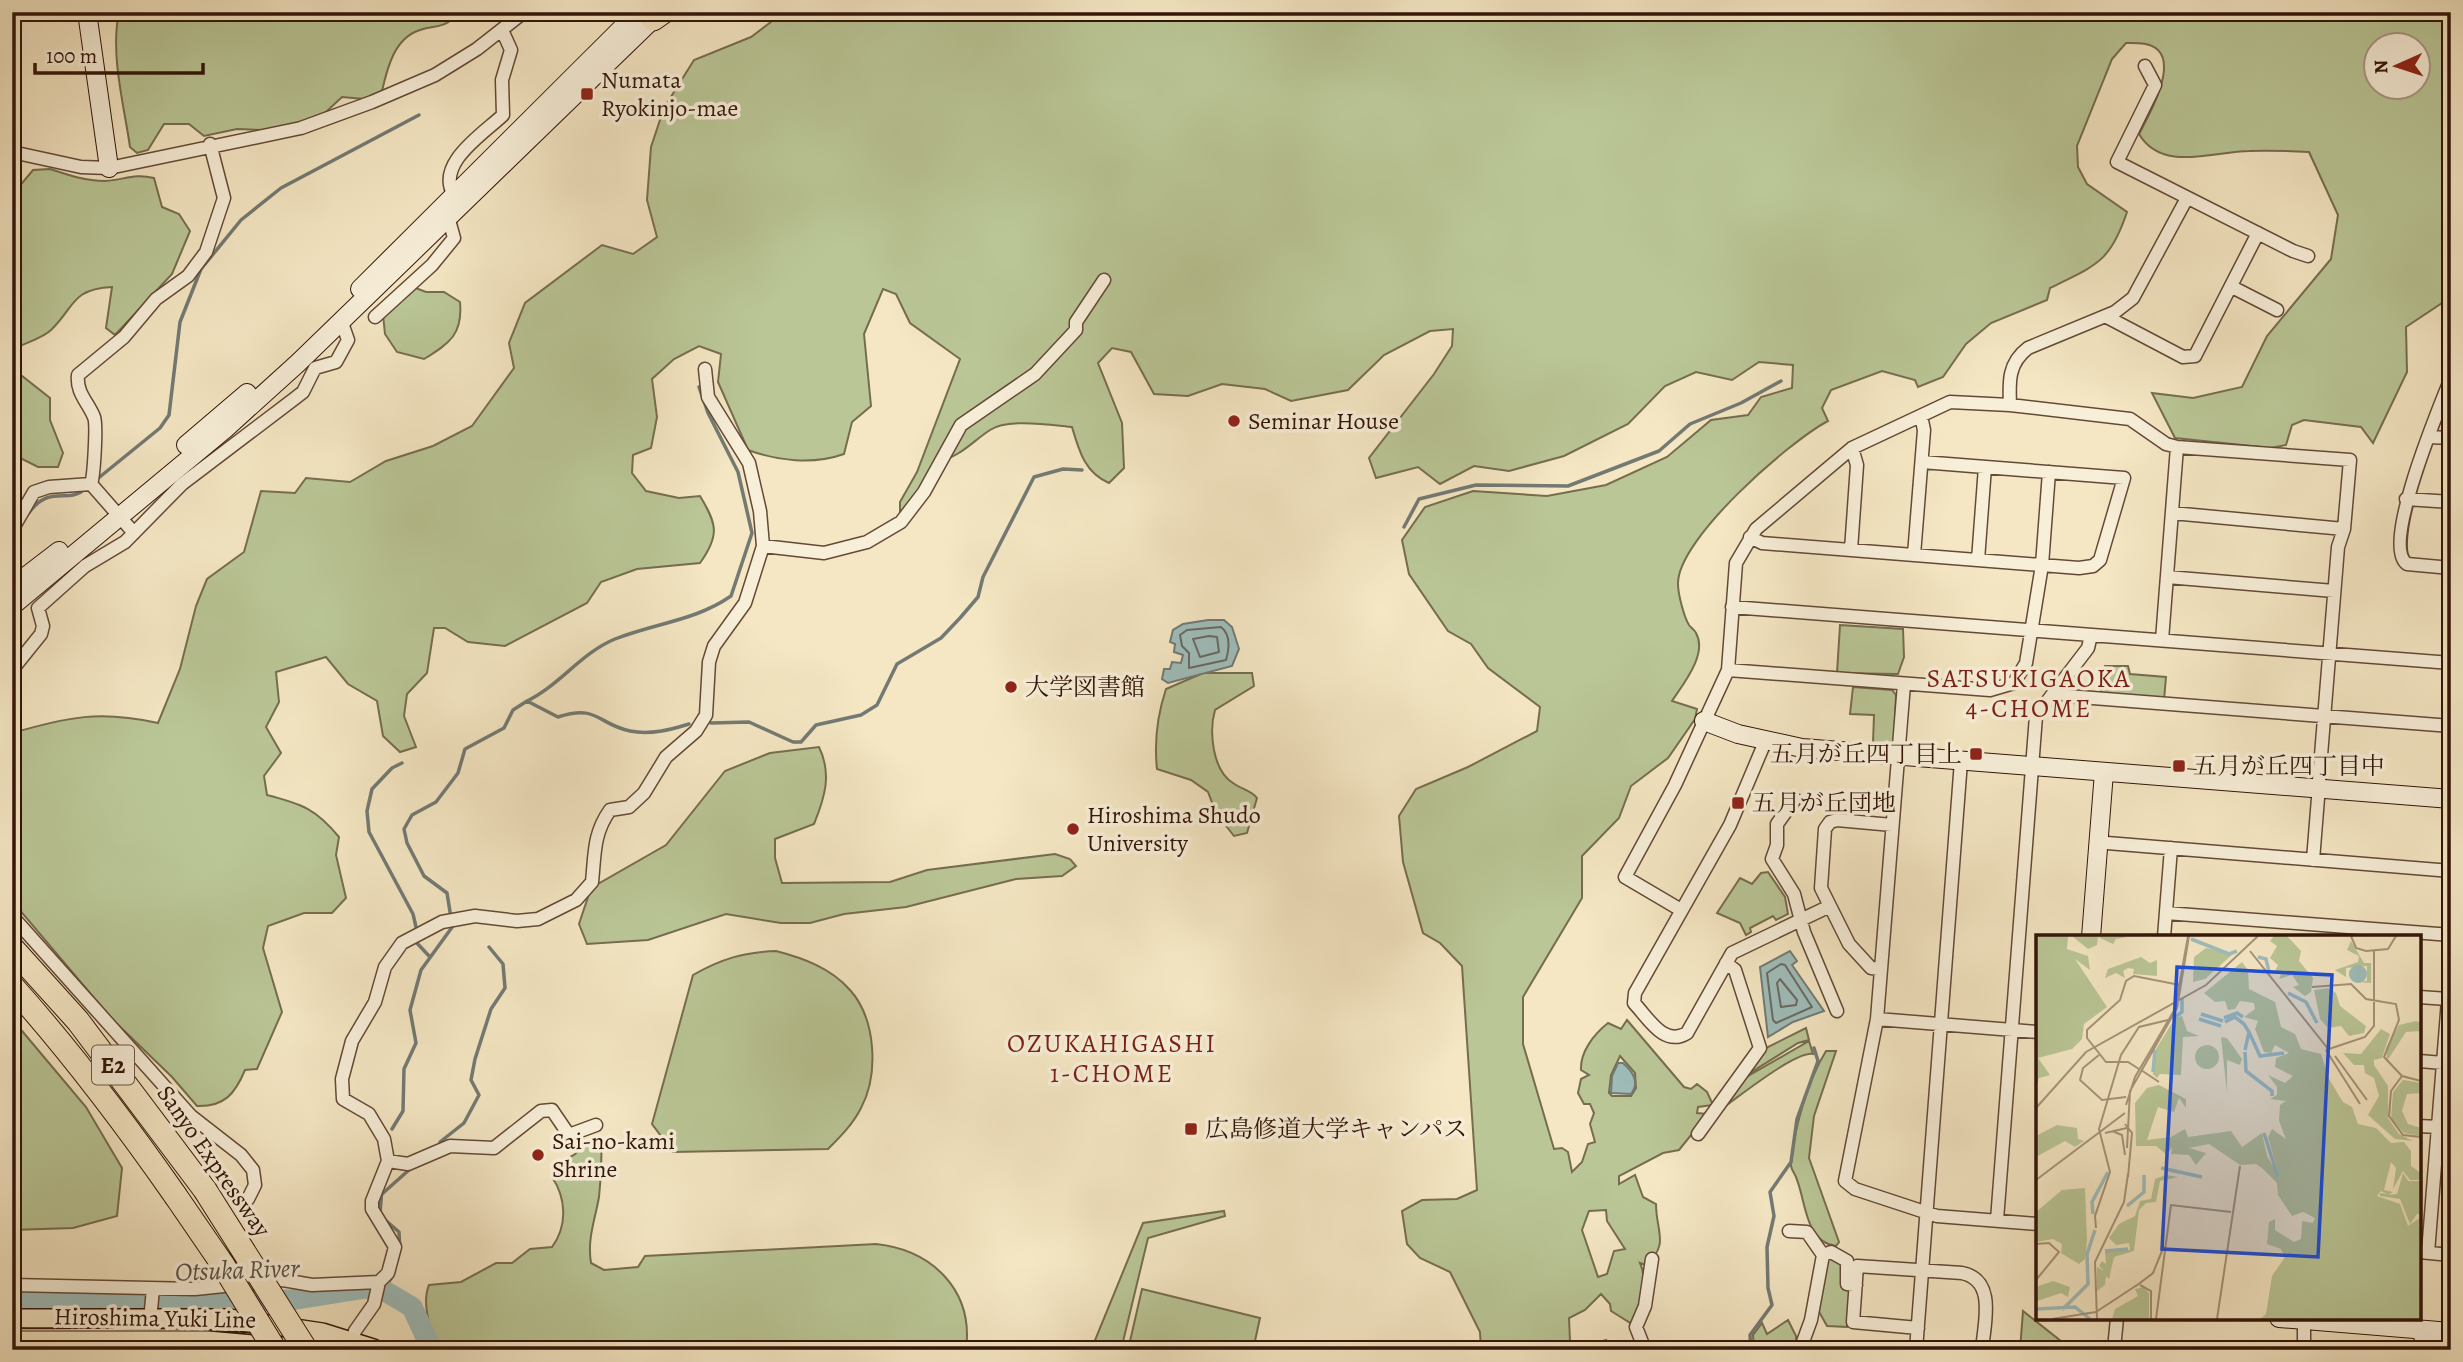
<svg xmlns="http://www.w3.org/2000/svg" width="2463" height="1362" font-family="Alegreya,'Noto Serif JP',serif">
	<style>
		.green { fill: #bac696; stroke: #766d4f; stroke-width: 2; fill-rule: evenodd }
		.water { fill: #9fbebc; stroke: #737a74; stroke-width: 2 }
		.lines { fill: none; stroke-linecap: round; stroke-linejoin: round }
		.shore { stroke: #686962; stroke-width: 2 }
		.stream { stroke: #737a74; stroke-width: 3.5 }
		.river { stroke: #9fbebc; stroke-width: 21 }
		.street-casing { stroke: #634937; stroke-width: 15 }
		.secondary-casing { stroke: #321408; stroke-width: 20 }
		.primary-casing { stroke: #321408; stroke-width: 24 }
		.highway-casing { stroke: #321408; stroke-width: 25 }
		.street { stroke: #f8efd9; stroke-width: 12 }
		.secondary { stroke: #f8efd9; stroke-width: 18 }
		.primary { stroke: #f5e7c4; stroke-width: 21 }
		.highway { stroke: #f5e7c4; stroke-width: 23 }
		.tram { stroke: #321408; stroke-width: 2 }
		.highway-bridge-casing { stroke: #321408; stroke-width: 25; stroke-linecap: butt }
		.highway-bridge { stroke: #f5e7c4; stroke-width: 23 }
		.poi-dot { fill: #8f2418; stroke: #f8efd9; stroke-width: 2.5 }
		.labels { text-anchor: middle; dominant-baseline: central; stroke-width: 7; stroke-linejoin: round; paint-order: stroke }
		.shield { fill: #f8efd9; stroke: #6d5647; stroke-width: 2 }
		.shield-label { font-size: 23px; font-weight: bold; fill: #321408 }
		.poi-label { font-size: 24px; fill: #321408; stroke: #f8efd9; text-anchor: start }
		.street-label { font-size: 24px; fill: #321408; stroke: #f8efd9 }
		.neighbourhood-label { font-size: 26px; letter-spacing: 2px; fill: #7a1f14; stroke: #f8efd9 }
		.water-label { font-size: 26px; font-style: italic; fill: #585047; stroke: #f8efd9 }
		.inset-river { fill: none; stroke: #9fbebc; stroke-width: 3.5 }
		.inset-road { fill: none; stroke: #a79379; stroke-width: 2 }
		.view { fill: #1d4ed8; fill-opacity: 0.15; stroke: #1d4ed8; stroke-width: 3.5 }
		.inset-edge { fill: none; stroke: #321408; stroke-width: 3.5 }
	</style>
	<rect width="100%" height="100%" fill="#f5e7c4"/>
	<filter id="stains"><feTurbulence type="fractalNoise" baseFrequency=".00286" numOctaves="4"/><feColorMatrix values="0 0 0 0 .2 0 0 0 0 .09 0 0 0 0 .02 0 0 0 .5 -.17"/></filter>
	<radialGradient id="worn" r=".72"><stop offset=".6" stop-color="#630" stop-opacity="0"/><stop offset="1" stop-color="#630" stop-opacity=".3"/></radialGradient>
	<path class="green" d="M119 12H458L456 17C440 29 436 25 420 30 394 38 387 69 382 91L364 99 342 97 326 112 301 123 263 130 237 129 204 136 189 124H164L148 150 137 153 130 147C124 105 110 54 119 12Z
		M784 12H2451V297L2406 327 2407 372 2373 443 2361 427 2304 420 2292 425 2286 445 2271 448 2175 438 2152 393 2193 398 2242 387 2267 336 2331 259 2338 215 2309 152C2289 151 2269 150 2249 151 2214 151 2162 173 2139 134 2149 115 2176 68 2158 50 2150 42 2136 43 2126 43L2112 59 2077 146 2078 167 2087 184 2127 212C2110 263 2096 265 2050 288L2047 300 1991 323 1966 344 1943 377 1918 387 1915 380 1882 371 1831 390 1822 408 1828 421C1790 441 1677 539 1678 584 1678 594 1684 617 1689 625 1691 628 1695 630 1696 633 1708 654 1683 684 1672 701L1697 709 1695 719 1668 758 1631 786 1619 818 1582 856V898L1523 997V1044L1554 1149 1562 1148 1568 1152 1572 1172 1582 1162 1588 1144 1595 1142 1590 1124 1594 1113 1590 1104H1584L1578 1093 1581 1079 1589 1075 1581 1070C1580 1052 1594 1034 1608 1023L1621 1029 1627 1020 1684 1087 1691 1089 1697 1084 1707 1092 1713 1105 1698 1107 1697 1113 1708 1114 1679 1150 1663 1153 1619 1176V1184L1635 1175 1643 1197 1656 1204C1656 1232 1670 1244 1646 1265L1640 1263C1649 1283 1640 1305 1632 1324L1611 1311 1610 1304 1601 1294 1585 1310 1569 1318 1570 1341 1592 1344 1606 1340 1607 1350H1481L1480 1332 1450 1272 1420 1258 1407 1244 1402 1211 1422 1200 1457 1199 1477 1190 1462 966 1440 943 1423 933 1403 862 1399 816 1416 789 1468 767 1537 731 1540 707 1488 668 1471 644 1448 631 1409 574 1402 540 1425 507 1473 491 1547 496 1606 485 1667 457 1711 420 1748 415 1761 397 1792 388 1793 365 1759 362 1732 380 1696 372 1665 386 1628 424 1564 456 1509 471 1474 466 1440 484 1418 467 1376 478 1369 458 1434 374 1452 346 1453 329 1430 331 1384 355 1348 390 1291 401 1265 389 1222 384 1188 396 1154 394 1131 352 1112 348 1098 363 1122 423 1124 468 1109 483C1085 473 1079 451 1072 427 1051 425 1008 418 990 430 973 441 960 457 939 461L900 516V502L917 472 960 359 910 323 896 294 883 289 864 334 871 406 852 422 844 454C813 465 778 461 748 450L718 382 721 354 699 346 674 359 652 379 657 417 651 448 633 455 632 473 646 491 679 498 700 496C717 524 720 535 700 563L637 569 601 582 587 603 505 646 468 642 445 628H434L427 673 407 694 404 716 416 747 400 752 383 736 377 701 348 684 326 657 276 672 279 702 266 727 281 753 264 776 267 795C302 804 316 809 339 837L336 855 346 898 332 913H304L268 926 263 948 282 1012 257 1069 245 1070C235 1094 224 1107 197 1106L172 1077 112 1019 12 901V733C70 717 98 710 158 723L180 669 196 606 207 579 244 552 261 491 295 493 306 478 350 482 386 461 433 446 472 426 514 368 509 343 525 303 602 245 633 254 657 237 647 200 651 147 664 108 694 60 751 37ZM2376 46H2418V88H2376ZM1620 1056 1635 1073 1636 1088 1631 1096H1612L1609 1093 1611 1075ZM1606 1210 1607 1221 1625 1249 1614 1251 1607 1274 1598 1277 1582 1230 1589 1211Z
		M50 169C68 175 85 181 105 181 125 180 133 173 154 178L162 207 179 214 190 231 172 274 115 335 106 328 112 287C71 289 75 307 51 330 43 338 27 342 16 348L12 358V195L33 170Z
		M413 287 426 292H444L460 302C463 334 450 343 424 359L397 352 385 334 383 315Z
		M12 368 50 398V420L63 453 58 467H38L12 454Z
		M1840 625 1903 629 1904 657 1898 674 1837 673Z
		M2105 666H2128L2130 674 2166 677 2164 700 2100 695Z
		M1203 673H1252L1254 686 1215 710C1209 731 1212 770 1233 783 1241 789 1252 791 1257 798L1247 833 1234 836 1216 813 1208 792 1191 780 1157 769C1154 741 1157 716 1166 689Z
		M1853 687 1892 690 1896 695 1894 741 1890 745 1873 743 1874 715 1850 714Z
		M819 747C832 774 825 797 814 824L775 839V858L782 883 890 882 927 870 1055 854 1070 859 1076 866 1062 876 1016 879 906 907 844 914 810 923H781L726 914 648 940 587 944 579 924 591 888 666 845 725 771 770 753Z
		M1768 872 1785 897 1788 914 1776 920 1773 916 1750 928 1751 932 1746 935 1740 923 1717 913 1740 878 1752 884 1761 873Z
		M776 951C803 958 831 968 850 990 876 1019 879 1074 861 1108 853 1124 841 1136 828 1149L673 1152 652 1124 693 975C721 959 744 952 776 951Z
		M12 1019 86 1107 122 1168 117 1216 73 1228 12 1230Z
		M1806 1028 1809 1040 1798 1043 1745 1076 1766 1048Z
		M1809 1041 1813 1054C1796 1051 1741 1095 1724 1107L1743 1079Z
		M1826 1051H1836L1814 1116 1809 1158 1839 1242 1836 1246C1805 1242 1806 1202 1797 1180 1796 1175 1791 1170 1791 1165 1793 1131 1808 1080 1826 1051Z
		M592 1138 601 1141C602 1160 601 1179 599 1197 595 1220 587 1239 591 1263L604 1270 638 1267 645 1256 876 1244C932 1250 974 1290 966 1350H438C431 1331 421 1304 429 1285L461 1282 496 1263H512L530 1249 552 1247C568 1225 566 1198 552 1177V1166L574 1155Z
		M1224 1211 1225 1216 1148 1238 1121 1350H1091L1143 1223Z
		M1831 1257 1842 1262 1843 1289 1850 1290 1847 1327 1827 1326 1817 1308 1827 1260Z
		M1142 1289 1260 1318 1253 1350H1128Z
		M2023 1311 2066 1345 2067 1350H2020Z
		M1788 1320 1796 1336 1797 1350H1754L1753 1335 1762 1323 1767 1334Z"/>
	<path class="water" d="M1208 620H1224L1232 627 1239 649 1232 666 1168 683 1162 679 1164 669H1170L1172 662 1181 663 1183 655 1174 652 1175 644 1170 642 1173 630 1183 624Z
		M1790 951 1797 961 1792 965 1824 1011 1793 1022 1768 1037 1760 967Z
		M1618 1063H1623C1633 1072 1640 1082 1631 1094L1611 1093 1612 1076Z"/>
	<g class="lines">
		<path class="shore" d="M1221 627C1231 635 1229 650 1226 660L1189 668V653L1182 646 1180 635 1187 630Z
			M1209 636 1217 637 1219 652 1200 657 1193 639Z
			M1781 964 1785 965 1812 1007 1776 1023 1773 1020 1767 973Z
			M1780 979 1797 1000 1796 1005 1781 1007 1777 983Z"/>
		<path class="stream" d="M96 480 160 428 169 415 180 322 201 269 241 220 281 188 419 115
			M28 514C50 483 67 505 85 489
			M1404 527 1419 499 1476 485 1568 486 1659 451 1690 424 1741 403 1781 381
			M12 540 17 532
			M527 701C560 685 581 653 615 639 655 623 695 621 731 596L752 533 738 472 708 413 699 387
			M711 723 749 722 793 742H801L816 725 861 715 877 705 897 664 941 638 960 618 978 597 983 577 1034 477 1063 469 1082 470
			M402 763 392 768 372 789 367 811 369 832 413 914 416 927
			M451 918 447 893 424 876 407 843 404 829 412 815 436 802 458 773 465 749 504 728 513 710 527 701 558 717C598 704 597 724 630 731 650 735 670 730 689 724
			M415 941 430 957
			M392 1129 403 1111 404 1069 416 1043 410 1010 421 970 453 926
			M440 1142 464 1123 479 1095 471 1080 475 1059 491 1009 505 988 503 964 489 947
			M382 1194 410 1169
			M380 1213 382 1189
			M384 1219 399 1232 400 1250
			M383 1290 392 1277
			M1751 1350 1750 1335 1772 1305 1768 1288 1767 1247 1774 1216 1770 1192 1791 1162 1797 1119 1818 1061 1814 1048"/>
		<path class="river" d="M12 1298 237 1301 291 1300 366 1288 383 1290 412 1307 432 1350"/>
		<defs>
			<path id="street" d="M2145 66 2155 85 2117 162 2293 251 2308 256
				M12 152 81 167 109 168 301 128 372 102 435 75 477 49 524 12
				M454 195C435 164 483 134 503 115L502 80 511 50 502 30
				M2187 198 2133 298 2115 312 2028 348C2008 363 2009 382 2010 405L2130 419 2166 444 2177 447 2350 460 2344 529
				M2232 287 2277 310
				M2105 316 2183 357 2195 356 2258 233
				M375 317 432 265 454 238 449 220
				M705 369 708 397 749 463 760 511 763 546
				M2451 378C2440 406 2381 545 2407 564L2451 568
				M2429 437 2451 438
				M91 484 134 533
				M2406 499 2451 502
				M2172 513 2344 529 2338 547 2319 780
				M12 530 34 492 49 487 91 484C94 476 97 424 94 417 88 402 76 393 78 375L124 337 156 299 188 276 206 252 224 198 210 144
				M1750 537 1762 543 2079 568 2093 566 2100 560 2124 478 1922 462
				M1851 550 1857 465 1852 448
				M1914 555 1924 430 1921 416
				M1978 560 1985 467
				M2167 577 2334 591
				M1732 607 2451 663
				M2162 640 2177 447
				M12 670 41 634 43 626 38 608 85 566 125 542 182 484 294 399 303 392 315 368 336 362 348 340 342 323
				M1728 670 1990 690 2014 683 2026 663 2042 565 2049 472
				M1904 684 1877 1019 1845 1181 1855 1189 1937 1216 2038 1224
				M2057 690 2067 696 2451 726
				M1765 742 1730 825 1635 993 1634 1003C1649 1019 1664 1047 1687 1033L1732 953 1830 906
				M1795 799 1777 824V845L1772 859 1794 894 1804 932 1837 1011
				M2107 843 2451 871
				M2313 860 2318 798
				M1681 910 1625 877 1675 785 1728 670 1736 563 1756 529 1852 448 1950 402 2010 405
				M2166 913 2451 935
				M12 916 191 1116 241 1155 253 1170 255 1185 248 1199
				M2164 937 2171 848
				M1881 969 1871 968 1849 944 1821 888 1825 829 1830 822 1837 820 1892 825
				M2419 997 2448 999
				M1877 1019 2038 1032
				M2419 1061 2443 1063
				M2419 1126 2438 1127
				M1698 1134 1760 1048 1735 970 1726 963
				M388 1161 408 1164 450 1146 494 1148 541 1111 552 1110 569 1135 596 1125
				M1997 1220 2036 716 2088 648 2091 635
				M1789 1231 1807 1232 1823 1255
				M2419 1252 2451 1255
				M2428 1253 2451 962
				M12 1285 195 1289 283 1280 312 1285 379 1282
				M150 1320 153 1289
				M2304 1320V1350
				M1918 1328 1853 1322 1857 1266 1962 1273C1997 1280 1984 1324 1982 1350
				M352 1341 355 1331 374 1304 379 1282 388 1273 395 1247 372 1209V1201L388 1161 384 1139 369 1114 343 1099 342 1079 352 1041 375 1002 385 967 402 943 442 922 475 916 517 921 538 919 576 900 592 882C595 854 593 834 610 810L629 807 644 793 666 757 696 731 706 715 709 662 714 646 745 603 763 546 824 553 867 542 901 522 924 492 961 425 1035 374 1076 330V322L1104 280
				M2114 1349 2117 1318
				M1645 1350 1636 1327 1645 1306 1652 1259
				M1800 1350 1811 1320 1823 1255 1831 1252 1847 1261V1284L1856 1285
				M1916 1350 1961 761"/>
			<path id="secondary" d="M87 12 109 168
				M360 289 638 12
				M186 445 247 393
				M12 587 59 551
				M12 606 225 429 298 363 653 19
				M1704 721 1738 734 1802 748 2451 799
				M2091 937 2104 772
				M2279 1318 2451 1332
				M2419 1329 2425 1339 2443 1350"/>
			<path id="primary" d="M12 1320H229L322 1334 373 1350
				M12 1342H207L296 1350"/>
			<path id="highway" d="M653 19 663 12
				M12 948 78 1021 205 1190
				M12 986C71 1052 124 1122 175 1195"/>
		</defs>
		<use href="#street" class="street-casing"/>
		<use href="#secondary" class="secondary-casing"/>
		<use href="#primary" class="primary-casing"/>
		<use href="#highway" class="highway-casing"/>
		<use href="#street" class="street"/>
		<use href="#secondary" class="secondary"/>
		<use href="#primary" class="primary"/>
		<use href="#highway" class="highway"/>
		<path class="tram" d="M12 1328C118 1330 244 1320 345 1350"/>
		<defs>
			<path id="highway-bridge" d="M205 1190 306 1350
				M175 1195 223 1265 275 1350"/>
		</defs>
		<use href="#highway-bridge" class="highway-bridge-casing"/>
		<use href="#highway-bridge" class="highway-bridge"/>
	</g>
	<g class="poi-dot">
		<rect x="580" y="87" width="14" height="14" rx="3.5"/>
		<circle cx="1234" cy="421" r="7"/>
		<circle cx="1011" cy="687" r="7"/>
		<rect x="1969" y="747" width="14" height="14" rx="3.5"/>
		<rect x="2172" y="759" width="14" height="14" rx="3.5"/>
		<rect x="1731" y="796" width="14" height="14" rx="3.5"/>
		<circle cx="1073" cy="829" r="7"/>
		<rect x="1184" y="1122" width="14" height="14" rx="3.5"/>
		<circle cx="538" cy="1155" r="7"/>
	</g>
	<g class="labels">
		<rect class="shield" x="92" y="1045.5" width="42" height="39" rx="5"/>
		<g class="shield-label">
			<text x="113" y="1065">E2</text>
		</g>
		<g class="poi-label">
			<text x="601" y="80">Numata<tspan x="601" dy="28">Ryokinjo-mae</tspan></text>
			<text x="1248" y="421">Seminar House</text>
			<text x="1025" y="687">大学図書館</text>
			<text x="1962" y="754" text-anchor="end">五月が丘四丁目上</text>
			<text x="2193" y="766">五月が丘四丁目中</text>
			<text x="1752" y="803">五月が丘団地</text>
			<text x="1087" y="815">Hiroshima Shudo<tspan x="1087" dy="28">University</tspan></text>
			<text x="1205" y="1129">広島修道大学キャンパス</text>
			<text x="552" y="1141">Sai-no-kami<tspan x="552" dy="28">Shrine</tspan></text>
		</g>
		<g class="street-label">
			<text transform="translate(214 1161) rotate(55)">Sanyo Expressway</text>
			<text transform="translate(155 1318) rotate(1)">Hiroshima Yuki Line</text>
		</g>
		<g class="neighbourhood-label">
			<text x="2029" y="678">SATSUKIGAOKA<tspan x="2029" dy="30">4-CHOME</tspan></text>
			<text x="1112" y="1043">OZUKAHIGASHI<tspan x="1112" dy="30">1-CHOME</tspan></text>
		</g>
		<g class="water-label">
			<text transform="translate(237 1270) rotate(-2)">Otsuka River</text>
		</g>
	</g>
	<g transform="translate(2036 935)">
		<rect width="385" height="385" fill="#f5e7c4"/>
		<path d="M0 1H32L31 14 52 21 54 35 39 24 71 72 48 89 46 104 36 114 2 123 14 140 3 143 0 152ZM36 1H89L91 2 80 4 77 9 62 2 61 10 52 14ZM238 1H251L265 16 263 26 277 43 275 57 269 61 257 52 263 50 256 40 243 44 246 36H239L242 30 234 23 241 11 234 6ZM315 6 328 28H335V48L321 47 331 46V31L310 33V42L299 35 322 27 323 21 311 15ZM170 13 197 19 169 44 157 47 158 22ZM105 22 114 28 121 25V41L97 39 98 34 92 33 87 36 89 43 80 38 69 43 72 34ZM206 27 212 35 213 54 239 67 245 92 259 99 265 114 285 119 293 144 307 167 316 172 322 189 340 193 355 208 368 207 375 216V231L385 238V245H374L367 236 357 254 360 233 355 227 348 255 357 257 352 260 361 259 367 238 372 246H385V279H381L374 289 364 264 344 261V258L351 259 345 256 341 261 364 269 372 291 385 282V384H224L230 379 236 341 249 322 245 314 231 309 233 287 239 284V295L258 307 265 304 266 286 277 288 279 283 267 277 256 281 242 260 241 248 227 234 220 229 204 230 173 209 153 213 170 218 160 230 153 220 135 219 136 212 131 220 120 211H100L99 168 111 153 123 150 150 164V173L143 163 138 177 122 172 111 205 135 202 149 194 152 202 195 196 206 212 226 198 231 221 244 243 232 202 236 194 250 204 243 186 244 170 250 166 234 164 241 160V152L232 140 249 148 257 141 239 132 240 123 253 118 239 110 235 118 228 117 219 94 222 86 208 82 219 74 218 68 204 66 199 74 192 75 189 66 179 67 168 58ZM292 53 300 58 304 71 330 91 328 98 313 101 305 91 292 93 284 84 278 55ZM146 81 151 96 163 101 147 102 145 140 124 139 121 143 117 139 120 114 139 83ZM380 86 385 88V96L370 97 351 126 350 113 363 90ZM345 94 354 99 346 123 338 125V130L352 151V183L363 199 377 206 359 204 332 180 343 161 338 143 329 138 328 130H318L307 118 325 119ZM185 102 191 103 206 124 204 130 191 125V158ZM159 122a12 12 0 1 1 24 0a12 12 0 1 1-24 0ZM367 145 385 148V158L371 159 366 176 372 189 385 193V201L368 198 355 184 357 157ZM21 190 41 193 42 204 48 206 39 212 29 206 0 222V201ZM130 240 142 242 124 246 120 267 110 268 103 275 98 316 78 322 73 344 70 341 69 350 61 356V332L68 336 63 331 66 326 70 329 69 315H94L93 308 80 310 73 303 83 289 99 281 104 266 115 264 119 244ZM49 253 51 306 49 324 43 329 25 318 26 309 17 304 0 307V277L26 255ZM17 346 34 352 32 362 25 358 1 366 0 352ZM107 352 113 358V384H76L79 374 102 361 99 354Z" fill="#bac696"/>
		<path d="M313 39a9 9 0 1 1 18 0a9 9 0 1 1-18 0Z" fill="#9fbebc"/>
		<path class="inset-river" d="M155 4 193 19 201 16M222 22 230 24 233 37M252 58 270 67 281 88M165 79 187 86M188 83 201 78 207 82M137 84 146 77V63M163 84 185 91M189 87 199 82 208 89 213 97 209 115M213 97 224 121 248 118M209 117 210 136 236 156V161M117 137 119 115M228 198 242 242M125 233 166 242M91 271 108 257V240M57 279 56 267 72 237M69 316 92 314M0 374 39 372 54 384M26 375 52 349 51 319 59 295"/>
		<path class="inset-road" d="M315 1 320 13 330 16 352 14 360 1M214 16 293 115M276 52 315 49 330 64 360 69 363 85 348 122 366 141 385 146M290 115 329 102 338 91V16M290 115 324 169M63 120 47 133 44 145 66 165 90 162M299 121 331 165M103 134 92 127H70L51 103V95L84 65 90 46 98 41 144 50M105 135 123 147M366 141 355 156 353 181 367 200 385 202M90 170 99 142 139 74 152 1M0 173 50 117 170 50 222 1M89 189 96 198 92 242M76 196 86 200 89 220M69 198 91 193M91 213 94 156 141 73 153 1M0 245 89 178M60 293 59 281 74 237 63 194 85 120 103 92 132 85M0 309 13 308 23 317 0 345M104 350 115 356V384M100 351 117 338 128 311M60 377 101 350M16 384 60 377M61 384 59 327 88 267 92 239M120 384 135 270 195 277M181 384 204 231"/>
		<path class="view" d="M141 32 296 40 282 322 126 314Z"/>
		<rect width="385" height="385" class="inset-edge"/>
	</g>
	<rect width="2463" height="1362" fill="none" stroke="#f5e7c4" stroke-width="42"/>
	<rect x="14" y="14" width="2435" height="1334" fill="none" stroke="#321408" stroke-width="3.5"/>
	<rect x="21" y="21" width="2421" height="1320" fill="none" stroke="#321408" stroke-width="2"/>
	<g transform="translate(2397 66) rotate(267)"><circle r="33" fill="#f8efd9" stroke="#a99785" stroke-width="2"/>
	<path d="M0-5L12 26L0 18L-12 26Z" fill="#8f2418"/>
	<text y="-10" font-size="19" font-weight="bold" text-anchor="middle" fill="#321408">N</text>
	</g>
	<path d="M35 63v10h168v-10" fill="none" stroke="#321408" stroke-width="3.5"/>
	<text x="46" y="63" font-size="21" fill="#321408" stroke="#f8efd9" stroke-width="5" paint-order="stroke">100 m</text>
	<rect width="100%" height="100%" filter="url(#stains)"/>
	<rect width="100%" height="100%" fill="url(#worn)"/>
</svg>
